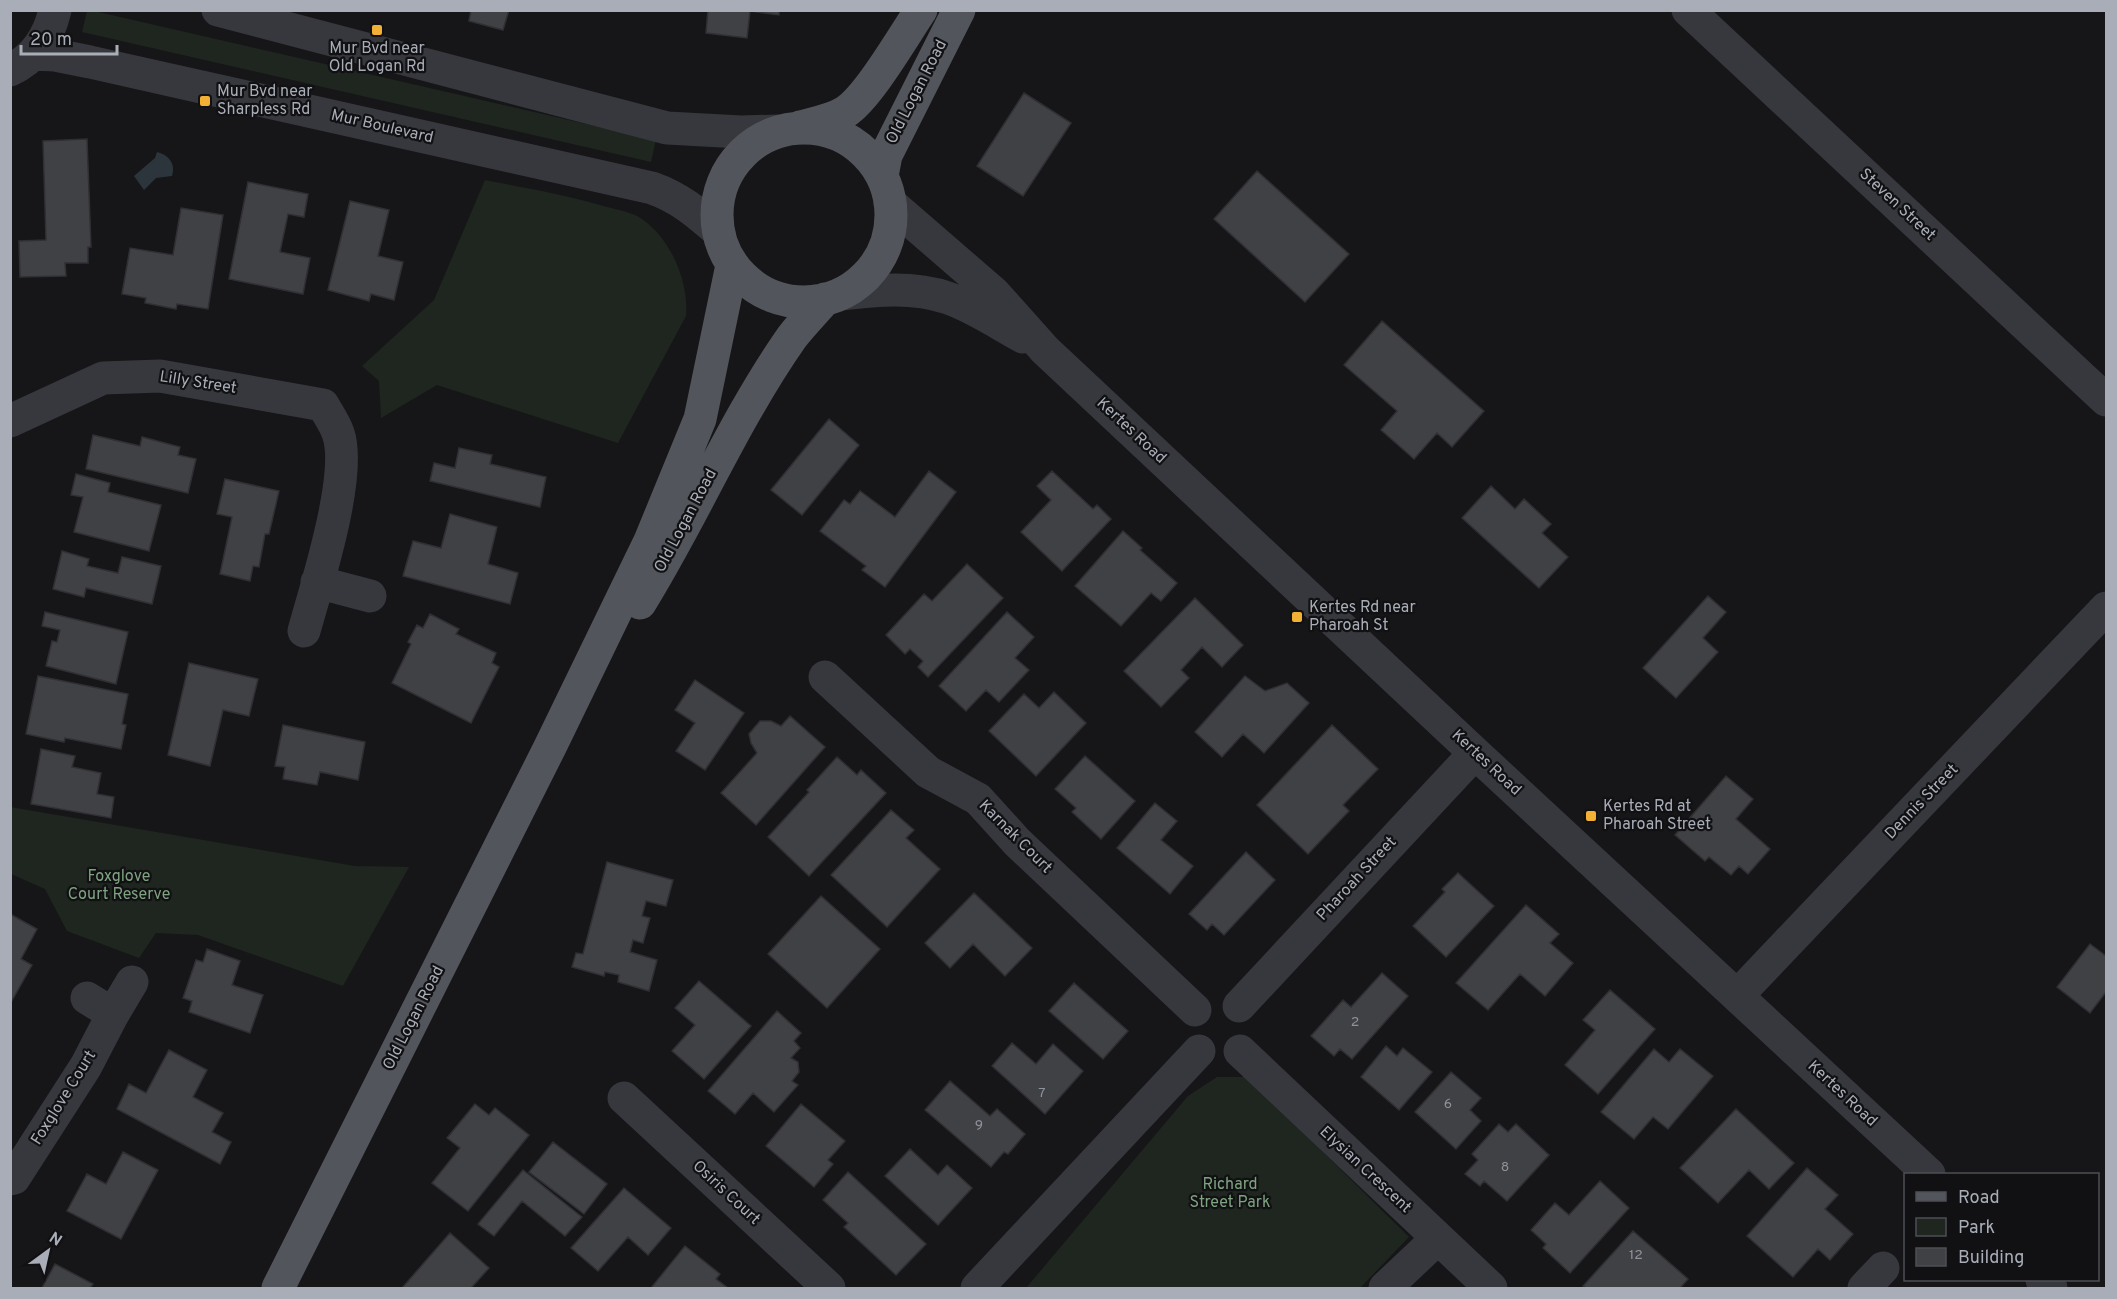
<svg xmlns="http://www.w3.org/2000/svg" width="2117" height="1299" font-family="Overpass,sans-serif">
	<style>
		.green { fill: #1e261f }
		.water { fill: #2c353c }
		.building { fill: #404145; stroke: #303034; stroke-width: 1.5 }
		.lines { fill: none; stroke-linecap: round; stroke-linejoin: round }
		.minor { stroke: #37383d; stroke-width: 33 }
		.major { stroke: #53555c; stroke-width: 33 }
		.poi-dot { fill: #f2b134; stroke: #111113; stroke-width: 2 }
		.labels { text-anchor: middle; dominant-baseline: central; stroke-width: 4.5; stroke-linejoin: round; paint-order: stroke }
		.number-label { font-size: 14px; fill: #8e929b }
		.poi-label { font-size: 16px; fill: #a8adb8; stroke: #111113; text-anchor: start }
		.street-label { font-size: 16px; fill: #a8adb8; stroke: #111113 }
		.park-label { font-size: 16px; fill: #7fa381; stroke: #111113 }
	</style>
	<rect width="100%" height="100%" fill="#161618"/>
	<path class="green" d="M87 11H94L656 140 651 162 82 32Z
		M485 180C526 188 567 195 607 207 618 210 632 212 642 219 671 239 689 282 686 316L618 443 437 385 381 418 379 381 362 366 434 300Z
		M10 807 355 866 409 867 343 986 198 935 156 933 139 958 67 931 45 889 11 874Z
		M1217 1077H1247L1409 1237 1360 1288H1026L1188 1096Z"/>
	<path class="water" d="M157 152C169 155 176 164 172 176L156 178 144 190 134 176 155 158Z"/>
	<path class="building" d="M471 10H509L503 30 469 21Z
		M708 10H779V15L750 11 747 38 706 33Z
		M1024 93 1071 123 1023 196 977 166Z
		M87 139 91 247H88V263H65L66 276 20 277 19 241 46 240 43 141Z
		M1257 171 1349 254 1305 302 1214 219Z
		M248 182 308 194 304 217 288 214 280 252 310 258 303 294 229 279Z
		M350 201 389 210 378 256 403 262 394 300 371 294 369 301 328 290Z
		M181 208 223 215 208 309 177 304 176 309 145 303 146 298 122 294 130 248 173 255Z
		M1382 321 1484 411 1452 447 1437 433 1414 459 1381 430 1397 411 1344 365Z
		M829 419 859 445 802 515 771 490Z
		M93 435 140 446 142 437 180 447 178 455 196 459 188 493 86 469Z
		M459 448 492 455 490 464 546 477 540 507 430 481 434 463 455 468Z
		M929 471 956 492 885 587 862 570 866 566 820 531 844 500 850 504 860 491 895 517Z
		M1052 471 1093 509 1097 505 1111 519 1062 571 1021 532 1051 500 1037 486Z
		M76 474 110 483 108 492 161 505 149 551 74 532 83 497 71 495Z
		M225 479 279 491 269 534H265L259 567 253 566 250 581 220 574 232 517 217 514Z
		M1491 486 1515 509 1524 499 1551 524 1542 533 1568 557 1539 588 1462 518Z
		M450 514 497 527 488 564 518 573 510 604 403 576 413 541 441 548Z
		M1123 531 1142 548 1140 550 1177 583 1161 601 1151 593 1121 626 1075 586Z
		M62 551 89 559 87 566 118 573 122 557 161 566 152 604 86 588 84 597 53 589Z
		M967 564 1003 598 928 677 918 667 923 661 910 649 905 654 886 635 924 594 932 601Z
		M1708 596 1726 612 1703 638 1718 652 1676 698 1643 668Z
		M1195 598 1243 645 1222 667 1202 647 1181 670 1189 678 1161 707 1124 671Z
		M45 612 128 632 116 684 46 666 52 641 57 642 60 630 42 626Z
		M1007 612 1034 637 1015 658 1029 670 999 702 986 690 966 711 939 686Z
		M430 614 459 629 456 634 496 653 492 663 499 667 471 723 392 683 411 644 408 642 417 625 423 628Z
		M189 663 258 679 249 716 223 710 210 766 168 755Z
		M38 676 128 694 122 724 126 725 121 749 65 738 64 742 26 734Z
		M1245 676 1265 691 1287 683 1309 703 1264 753 1243 734 1222 757 1195 732Z
		M695 680 744 713 705 770 676 751 695 723 675 710Z
		M1054 692 1086 723 1036 776 989 731 1024 694 1039 708Z
		M790 716 825 747 756 825 721 793 757 753 751 743 749 734 760 721H771L781 726Z
		M283 725 365 742 358 780 320 772 317 785 283 779 285 767 275 766Z
		M1332 725 1378 769 1343 805 1349 811 1308 854 1257 805Z
		M41 749 75 756 72 767 101 773 97 794 114 797 111 818 31 804Z
		M1085 756 1135 801 1101 839 1072 812 1076 808 1055 789Z
		M837 757 857 775 861 770 886 793 809 876 768 837 809 792 807 790Z
		M1726 776 1753 799 1736 819 1770 849 1748 874 1739 866 1731 875 1709 857 1705 861 1675 835Z
		M1155 803 1177 821 1161 840 1193 866 1170 894 1117 848Z
		M891 810 914 830 906 838 940 869 887 927 831 875Z
		M1246 852 1275 880 1224 935 1212 924 1207 930 1189 914Z
		M607 862 673 880 666 906 646 901 642 916 650 918 643 943 633 940 630 952 657 960 649 991 618 982 619 975 605 972 604 976 572 967 576 953 583 954Z
		M1458 873 1494 906 1446 957 1413 926 1445 892 1442 889Z
		M974 893 1032 948 1005 976 973 944 950 968 925 943Z
		M821 896 880 949 827 1008 768 954Z
		M1526 905 1559 934 1550 943 1573 963 1545 996 1520 974 1488 1010 1456 983Z
		M10 914 37 929 21 959 32 965 10 1004Z
		M2090 944 2106 956V992L2090 1013 2057 987Z
		M207 949 240 961 232 985 263 995 250 1033 189 1012 192 1001 183 998 196 960 203 962Z
		M1382 973 1408 996 1352 1059 1340 1049 1334 1056 1311 1036 1343 1000 1351 1007Z
		M699 981 751 1026 704 1079 672 1051 695 1025 675 1008Z
		M1074 983 1128 1031 1103 1059 1049 1011Z
		M1610 990 1655 1029 1598 1094 1565 1065 1595 1030 1583 1020Z
		M777 1011 801 1033 794 1041 800 1048 791 1058 798 1062 799 1072 792 1081 798 1085 774 1112 753 1093 735 1114 708 1091Z
		M1012 1043 1036 1064 1053 1044 1083 1071 1045 1114 992 1066Z
		M1386 1046 1397 1056 1403 1048 1432 1072 1399 1110 1361 1077Z
		M1654 1049 1669 1062 1680 1049 1713 1076 1668 1129 1653 1117 1634 1139 1601 1112Z
		M169 1050 207 1070 193 1097 223 1113 212 1132 231 1142 220 1164 117 1109 129 1084 146 1093Z
		M1451 1072 1481 1098 1470 1110 1481 1121 1456 1149 1415 1112Z
		M950 1081 990 1116 997 1109 1025 1134 1008 1154 1004 1152 991 1167 925 1110Z
		M475 1104 489 1115 495 1108 529 1135 468 1211 432 1183 460 1148 447 1138Z
		M801 1104 845 1141 828 1160 833 1164 814 1187 766 1146Z
		M1736 1109 1794 1163 1769 1189 1749 1170 1718 1203 1680 1168Z
		M1499 1124 1508 1132 1516 1124 1549 1155 1507 1201 1484 1181 1480 1186 1465 1174 1478 1160 1472 1154Z
		M553 1142 607 1184 584 1214 529 1172Z
		M910 1149 938 1175 947 1165 972 1188 938 1225 885 1176Z
		M123 1152 158 1170 121 1239 67 1211 87 1174 106 1184Z
		M1807 1168 1838 1195 1825 1209 1853 1234 1830 1260 1818 1249 1793 1277 1747 1236Z
		M523 1170 582 1217 565 1236 522 1201 494 1236 478 1224Z
		M848 1172 926 1244 896 1275 844 1227 848 1223 823 1200Z
		M1600 1181 1629 1208 1570 1273 1543 1248 1546 1244 1531 1230 1555 1203 1569 1215Z
		M624 1188 671 1228 648 1255 628 1237 598 1271 571 1248Z
		M1633 1231 1688 1279 1680 1288H1586L1583 1286Z
		M450 1233 489 1268 471 1288H402Z
		M685 1246 720 1274 716 1279 728 1288H651Z
		M55 1264 93 1284 90 1288H42Z"/>
	<g class="lines">
		<path class="minor" d="M218 10 667 128 741 132 778 131
			M1688 10 2106 400
			M33 54 55 55 90 62 652 188C680 198 696 212 718 231
			M10 70C36 58 49 36 55 10
			M890 203 994 293 1045 350 1475 753 1929 1174
			M841 294C877 290 913 286 948 298 974 307 999 324 1023 337
			M10 421 103 378 160 376 323 405C328 414 335 424 338 433 353 474 316 587 304 631
			M317 582 370 596
			M825 677 928 772 978 799 1017 842 1195 1010
			M1737 996 2106 608
			M87 998 113 1014 132 982
			M1239 1006 1475 753
			M1240 1051 1491 1288
			M624 1098 829 1288
			M10 1179 14 1178 86 1066 113 1014
			M2042 1280 2051 1288
			M977 1288 1199 1051
			M1385 1288 1438 1238
			M1864 1288 1883 1268"/>
		<path class="major" d="M800 127C815 123 832 120 845 112 868 98 904 35 921 10
			M717 215a87 87 0 1 1 174 0a87 87 0 1 1-174 0Z
			M882 176 886 155 959 10
			M640 603C694 516 733 421 792 337 802 324 814 312 825 299
			M278 1288 550 747 650 541 700 419 732 265"/>
	</g>
	<g class="poi-dot">
		<rect x="371" y="24" width="12" height="12" rx="3"/>
		<rect x="199" y="95" width="12" height="12" rx="3"/>
		<rect x="1291" y="611" width="12" height="12" rx="3"/>
		<rect x="1585" y="810" width="12" height="12" rx="3"/>
	</g>
	<g class="labels">
		<g class="number-label">
			<text x="1355" y="1022">2</text>
			<text x="1042" y="1093">7</text>
			<text x="1448" y="1104">6</text>
			<text x="979" y="1125">9</text>
			<text x="1505" y="1167">8</text>
			<text x="1636" y="1255">12</text>
		</g>
		<g class="poi-label">
			<text x="377" y="49" text-anchor="middle">Mur Bvd near<tspan x="377" dy="18">Old Logan Rd</tspan></text>
			<text x="217" y="92">Mur Bvd near<tspan x="217" dy="18">Sharpless Rd</tspan></text>
			<text x="1309" y="608">Kertes Rd near<tspan x="1309" dy="18">Pharoah St</tspan></text>
			<text x="1603" y="807">Kertes Rd at<tspan x="1603" dy="18">Pharoah Street</tspan></text>
		</g>
		<g class="street-label">
			<text transform="translate(917 92) rotate(-63)">Old Logan Road</text>
			<text transform="translate(382 127) rotate(13)">Mur Boulevard</text>
			<text transform="translate(1897 205) rotate(43)">Steven Street</text>
			<text transform="translate(198 383) rotate(9)">Lilly Street</text>
			<text transform="translate(1131 431) rotate(43)">Kertes Road</text>
			<text transform="translate(686 521) rotate(-62)">Old Logan Road</text>
			<text transform="translate(1486 763) rotate(43)">Kertes Road</text>
			<text transform="translate(1922 802) rotate(-46)">Dennis Street</text>
			<text transform="translate(1015 837) rotate(45)">Karnak Court</text>
			<text transform="translate(1357 879) rotate(-47)">Pharoah Street</text>
			<text transform="translate(414 1018) rotate(-63)">Old Logan Road</text>
			<text transform="translate(1842 1094) rotate(43)">Kertes Road</text>
			<text transform="translate(64 1098) rotate(-58)">Foxglove Court</text>
			<text transform="translate(1365 1170) rotate(43)">Elysian Crescent</text>
			<text transform="translate(726 1193) rotate(43)">Osiris Court</text>
		</g>
		<g class="park-label">
			<text x="119" y="877">Foxglove<tspan x="119" dy="18">Court Reserve</tspan></text>
			<text x="1230" y="1185">Richard<tspan x="1230" dy="18">Street Park</tspan></text>
		</g>
	</g>
	<rect width="2117" height="1299" fill="none" stroke="#a8adb8" stroke-width="24"/>
	<rect x="1904" y="1173" width="195" height="108" fill="#111113" stroke="#4d4f55" stroke-width="1.5"/>
	<rect x="1916" y="1192" width="30" height="9" fill="#53555c" stroke="#4d4f55" stroke-width="1.5"/>
	<text x="1958" y="1203" font-size="18" fill="#a8adb8">Road</text>
	<rect x="1916" y="1218" width="30" height="18" fill="#1e261f" stroke="#4d4f55" stroke-width="1.5"/>
	<text x="1958" y="1233" font-size="18" fill="#a8adb8">Park</text>
	<rect x="1916" y="1248" width="30" height="18" fill="#404145" stroke="#4d4f55" stroke-width="1.5"/>
	<text x="1958" y="1263" font-size="18" fill="#a8adb8">Building</text>
	<g transform="translate(48 1251) rotate(33)" stroke="#111113" stroke-width="4.5" paint-order="stroke">
	<path d="M0-4.5L10 22L0 15L-10 22Z" fill="#a8adb8"/>
	<text y="-9" font-size="16" font-weight="bold" text-anchor="middle" fill="#a8adb8">N</text>
	</g>
	<path d="M21 45v9h96v-9" fill="none" stroke="#a8adb8" stroke-width="3"/>
	<text x="30" y="45" font-size="18" fill="#a8adb8" stroke="#111113" stroke-width="4.5" paint-order="stroke">20 m</text>
</svg>
